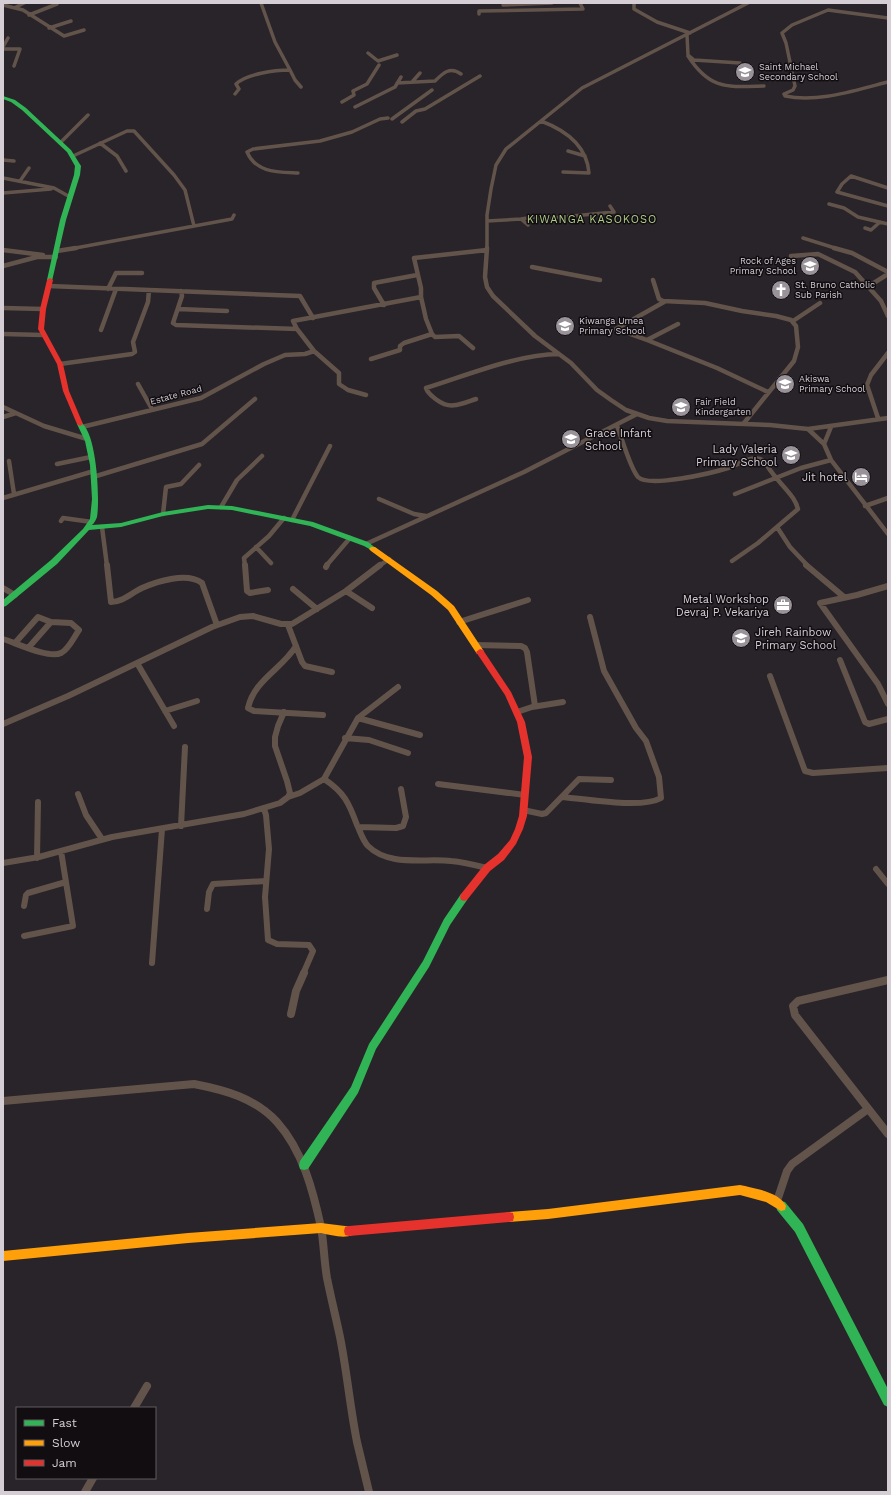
<svg xmlns="http://www.w3.org/2000/svg" width="891" height="1495" font-family="'Work Sans',sans-serif">
	<style>
		.lines { fill: none; stroke-linecap: round; stroke-linejoin: round }
		.street-far3 { stroke: #62544b; stroke-width: 3.5 }
		.street-far2 { stroke: #62544b; stroke-width: 4.5 }
		.street-far1 { stroke: #62544b; stroke-width: 6 }
		.street { stroke: #62544b; stroke-width: 8 }
		.fast { fill: #30b455; fill-rule: evenodd }
		.slow { fill: #ff9f0a; fill-rule: evenodd }
		.jam { fill: #e5322d; fill-rule: evenodd }
		.labels { text-anchor: middle; dominant-baseline: central; stroke-width: 3; stroke-linejoin: round; paint-order: stroke }
		.far-poi-label { font-size: 9px; fill: #d5cfd5; stroke: #110d11; text-anchor: start }
		.far-street-label { font-size: 9px; fill: #d5cfd5; stroke: #110d11 }
		.far-quarter-label { font-size: 11px; letter-spacing: 1px; fill: #b0cf88; stroke: #110d11 }
		.poi-label { font-size: 11px; fill: #d5cfd5; stroke: #110d11; text-anchor: end }
	</style>
	<rect width="100%" height="100%" fill="#292429"/>
	<g class="lines">
		<path class="street-far3" d="M261 3 275 42 290 70
			M634 3V9L657 22 690 33
			M3 5 23 10 64 36 84 30
			M503 5 552 3
			M16 7 24 3
			M479 14V11L583 9 580 3
			M29 15 57 4
			M888 18 828 10 792 25 782 33 786 43 795 86 793 90 784 94 785 96C819 103 855 90 888 82
			M49 28 71 21
			M687 35 688 55 694 60 740 63
			M3 47 8 38
			M3 49H20L14 66
			M368 53 378 61 397 55
			M688 56C710 90 727 87 764 86
			M412 82 420 73
			M397 83 435 81C443 73 450 66 461 74
			M235 94 239 89 236 84C246 74 275 70 290 70L295 80 301 87
			M342 102 354 95 353 91 367 84 379 65
			M355 107 395 87 401 77
			M392 119 432 90
			M541 121C565 130 587 146 589 173L563 172
			M402 122 416 111 425 109 480 76
			M60 143 88 115
			M100 143 117 156 126 171
			M568 151 585 156
			M73 156 127 131H134L174 175 185 190 194 226
			M3 160 14 161
			M298 173C278 172 256 173 247 152L253 149 320 141 352 132 380 119 388 118
			M3 178 54 188 70 197
			M20 181 29 168
			M888 188 851 176 842 184 837 192 888 206
			M3 193 51 189
			M829 204 844 208 858 217 888 224
			M521 219 534 217 542 219 614 212 610 206
			M487 221 521 219 528 225
			M865 228 871 230 880 222
			M803 238 838 249
			M70 249 232 219 234 215
			M487 249V215L491 189 496 165 506 149 582 88 748 3"/>
		<path class="street-far2" d="M487 248 485 277 487 287 493 296 535 336 571 363 597 390 611 400 626 410 649 418 667 421 770 425 808 429 824 444 831 460 888 534
			M834 248 852 253 888 272
			M3 250 43 255
			M57 251 76 248
			M791 256 818 254 855 272 881 301 888 316
			M3 266 37 257H56
			M532 267 600 280
			M653 280 659 299 663 301 705 303 742 311 776 316 791 320 796 326 798 347 794 361 744 423
			M49 286 300 296 313 318
			M869 286 888 274
			M108 289 116 273H142
			M181 291 182 296 173 323 176 325 297 329 293 321 421 297V288L414 258 487 250
			M384 305 374 288V283L417 275
			M3 308 43 309
			M178 309 227 311
			M793 321 820 303
			M678 324 647 340 717 368 768 392
			M297 329 314 351 339 373V384L348 390 366 395
			M101 330 116 289
			M3 334 43 335
			M432 334 435 337 459 336 473 348
			M647 340 616 329 664 302
			M371 359 400 350V346L404 343 432 334 426 319 421 297
			M60 364 132 354 135 352 133 342 148 302 149 290
			M138 384 152 409
			M476 399C461 404 450 410 437 400 432 396 428 394 426 388 465 376 518 354 559 354
			M3 407 44 426 87 439
			M3 417 16 413
			M878 418 867 385 871 375 888 353
			M617 426C622 438 630 468 638 477 649 488 712 473 728 468 738 465 749 456 760 459 764 460 766 464 768 467 775 478 785 487 793 498 795 501 797 505 798 509L758 543 732 561
			M82 427 201 398 264 364 285 355 305 354 314 351
			M808 429 888 418
			M824 444 831 427
			M9 461 14 494
			M57 464 91 457
			M93 477 202 444 255 399
			M735 494 801 468 831 460
			M3 498 94 471
			M379 499 414 514 426 516
			M865 506 888 498
			M221 507 237 480 262 456
			M163 514 166 487 181 484 199 465
			M292 520 330 446
			M61 521 63 518 92 522
			M102 527 107 566
			M777 527 790 547 808 566
			M366 544 524 472 637 414
			M256 547 271 563
			M245 566 244 558 269 536 284 518
			M326 566 350 538
			M379 566 389 559"/>
		<path class="street-far1" d="M107 565 111 602C123 602 131 593 142 588 158 581 187 572 202 583L217 625
			M245 565 247 591 250 593 268 590
			M806 565 844 597
			M326 567 327 565
			M888 586 857 595 820 603 878 684 888 704
			M3 588 15 595
			M293 589 317 609
			M346 591 372 608
			M459 622 528 600
			M288 625 302 662 305 666 332 672
			M3 639C16 643 49 659 61 653 69 649 74 637 79 630L71 623 51 622
			M15 643 38 617 51 622 29 647
			M475 645 521 646 525 648 527 652 535 706
			M296 646C282 669 254 680 248 708L254 711 323 715
			M840 660 865 722 869 724 888 719
			M770 676 805 771 813 773 888 768
			M398 687 358 718 324 779C344 792 349 803 357 825 360 831 363 841 368 846 389 867 425 858 451 861 463 862 475 865 487 868
			M165 711 197 701
			M517 712 532 707 563 702
			M358 718 420 735
			M3 724 68 696 137 663
			M174 726 137 663 212 627 240 617 253 616 281 624H292L346 591 380 565
			M345 738 369 740 408 753
			M438 784 525 795
			M78 794 86 815 102 839
			M288 797 300 793 324 779
			M562 797C585 799 642 809 661 798L659 777 646 741 636 728 604 671 590 617
			M264 809 266 815 269 849 265 897 268 940 277 944 309 945 313 951 303 974
			M523 810 542 814 546 813 579 779 611 780
			M181 826 185 747
			M358 827 396 828 403 826 406 817 401 789
			M37 858 38 802
			M3 863 39 857 112 837 244 814 280 803 288 797 290 793 287 781 275 746V737L278 726 284 712
			M876 869 888 884
			M24 906 26 895 28 893 66 882
			M207 909 209 892 213 884 266 881
			M24 936 73 926 61 851
			M152 963 162 829"/>
		<path class="street" d="M888 980 798 1001 793 1006 795 1015 888 1134
			M291 1014 296 991 304 973
			M3 1101 194 1084C225 1090 255 1098 277 1122 303 1151 313 1191 321 1227 324 1244 324 1261 327 1278 331 1298 336 1318 340 1337 347 1372 350 1407 357 1442 361 1459 365 1475 369 1492
			M777 1201 787 1171 792 1164 868 1109
			M134 1408 147 1386
			M85 1492 93 1478"/>
		<path class="fast" d="M3 96 15 100 26 108 71 150 81 166 80 175 66 220 52 281 47 280 60 220 74 175 75 166 67 152 22 110 11 102 3 99Z
			M80 422C97 430 100 500 97 517 96 520 94 523 92 525L121 523 163 512 208 505 232 506 313 522 368 542 377 549 373 551 364 546 310 526 232 510 208 509 163 516 121 527 89 530 57 564 6 606 3 607V600L51 560 83 529 90 519 92 499 90 465 85 441 77 424Z
			M464 893 467 894 468 897 467 900 450 925 429 967 376 1049 358 1093 308 1169 304 1170 300 1169 299 1165 300 1161 351 1087 369 1044 423 961 444 919 461 894Z
			M781 1201 785 1202 803 1224 888 1389V1407L884 1405 795 1232 777 1210 776 1206 777 1202Z"/>
		<path class="slow" d="M371 547H375L437 591 454 606 483 650 484 652 483 654H477L448 610 431 595 371 551 369 549Z
			M740 1185C753 1188 780 1192 786 1206L785 1210 781 1211 766 1202 740 1195 548 1219 509 1222 505 1221 504 1217 505 1213 509 1212 548 1209Z
			M321 1223 353 1227 354 1231 353 1235C343 1239 331 1235 321 1233L188 1243 3 1261V1251L188 1233Z"/>
		<path class="jam" d="M50 278 53 280 46 309 44 329 63 364 69 391 83 424 80 426 77 424 63 391 57 364 38 329 40 309 47 280Z
			M480 649 483 650 511 692 525 722 532 757 527 816 523 829 516 844 504 860 490 871 467 900 464 901 461 900 460 897 461 894 484 865 498 854 510 840 515 829 519 816 524 757 517 722 505 695 476 652Z
			M509 1212 513 1213 514 1217 513 1221 509 1222 349 1236 345 1235 344 1231 345 1227 349 1226Z"/>
	</g>
	<defs>
		<symbol id="school-disc" viewBox="-11 -11 22 22"><circle r="9.5" fill="#999399" stroke="#110d11"/><path d="M0-5L7-2L0 1L-7-2ZM-4 1L0 2.5L4 1V4Q0 6-4 4Z" fill="#fff"/></symbol>
		<symbol id="church-disc" viewBox="-11 -11 22 22"><circle r="9.5" fill="#999399" stroke="#110d11"/><path d="M-1.2-6h2.4v3.5h3.3v2.4h-3.3V6h-2.4V-.1h-3.3v-2.4h3.3Z" fill="#fff"/></symbol>
		<symbol id="hotel-disc" viewBox="-11 -11 22 22"><circle r="9.5" fill="#999399" stroke="#110d11"/><path d="M-6-4.5h1.5V1H6V5H4.5V3h-9V5H-6ZM-4 0a1.8 1.8 0 1 1 3.6 0ZM.5 0V-2.5h3Q6-2.5 6 0Z" fill="#fff"/></symbol>
		<symbol id="office-disc" viewBox="-11 -11 22 22"><circle r="9.5" fill="#999399" stroke="#110d11"/><path d="M-6-3h4V-5.5h4V-3h4V5H-6ZM-1-4.5V-3h2v-1.5ZM-6 0V1H6V0Z" fill="#fff"/></symbol>
	</defs>
	<g fill-rule="evenodd">
		<use href="#school-disc" x="734" y="61" width="22" height="22"/>
		<use href="#school-disc" x="799" y="255" width="22" height="22"/>
		<use href="#church-disc" x="770" y="279" width="22" height="22"/>
		<use href="#school-disc" x="554" y="315" width="22" height="22"/>
		<use href="#school-disc" x="774" y="373" width="22" height="22"/>
		<use href="#school-disc" x="670" y="396" width="22" height="22"/>
		<use href="#school-disc" x="560" y="428" width="22" height="22"/>
		<use href="#school-disc" x="780" y="444" width="22" height="22"/>
		<use href="#hotel-disc" x="850" y="466" width="22" height="22"/>
		<use href="#office-disc" x="772" y="594" width="22" height="22"/>
		<use href="#school-disc" x="730" y="627" width="22" height="22"/>
	</g>
	<g class="labels">
		<g class="far-poi-label">
			<text x="759" y="67">Saint Michael<tspan x="759" dy="10">Secondary School</tspan></text>
			<text x="796" y="261" text-anchor="end">Rock of Ages<tspan x="796" dy="10">Primary School</tspan></text>
			<text x="795" y="285">St. Bruno Catholic<tspan x="795" dy="10">Sub Parish</tspan></text>
			<text x="579" y="321">Kiwanga Umea<tspan x="579" dy="10">Primary School</tspan></text>
			<text x="799" y="379">Akiswa<tspan x="799" dy="10">Primary School</tspan></text>
			<text x="695" y="402">Fair Field<tspan x="695" dy="10">Kindergarten</tspan></text>
		</g>
		<g class="far-street-label">
			<text transform="translate(176 395) rotate(-15)">Estate Road</text>
		</g>
		<g class="far-quarter-label">
			<text x="592" y="219">KIWANGA KASOKOSO</text>
		</g>
		<g class="poi-label">
			<text x="585" y="433" text-anchor="start">Grace Infant<tspan x="585" dy="13">School</tspan></text>
			<text x="777" y="449">Lady Valeria<tspan x="777" dy="13">Primary School</tspan></text>
			<text x="847" y="477">Jit hotel</text>
			<text x="769" y="599">Metal Workshop<tspan x="769" dy="13">Devraj P. Vekariya</tspan></text>
			<text x="755" y="632" text-anchor="start">Jireh Rainbow<tspan x="755" dy="13">Primary School</tspan></text>
		</g>
	</g>
	<rect width="891" height="1495" fill="none" stroke="#d5cfd5" stroke-width="8"/>
	<rect x="16" y="1407" width="140" height="72" fill="#110d11" stroke="#5f5b5f"/>
	<rect x="24" y="1420" width="20" height="6" fill="#30b455" stroke="#5f5b5f"/>
	<text x="52" y="1427" font-size="12" fill="#d5cfd5">Fast</text>
	<rect x="24" y="1440" width="20" height="6" fill="#ff9f0a" stroke="#5f5b5f"/>
	<text x="52" y="1447" font-size="12" fill="#d5cfd5">Slow</text>
	<rect x="24" y="1460" width="20" height="6" fill="#e5322d" stroke="#5f5b5f"/>
	<text x="52" y="1467" font-size="12" fill="#d5cfd5">Jam</text>
</svg>
